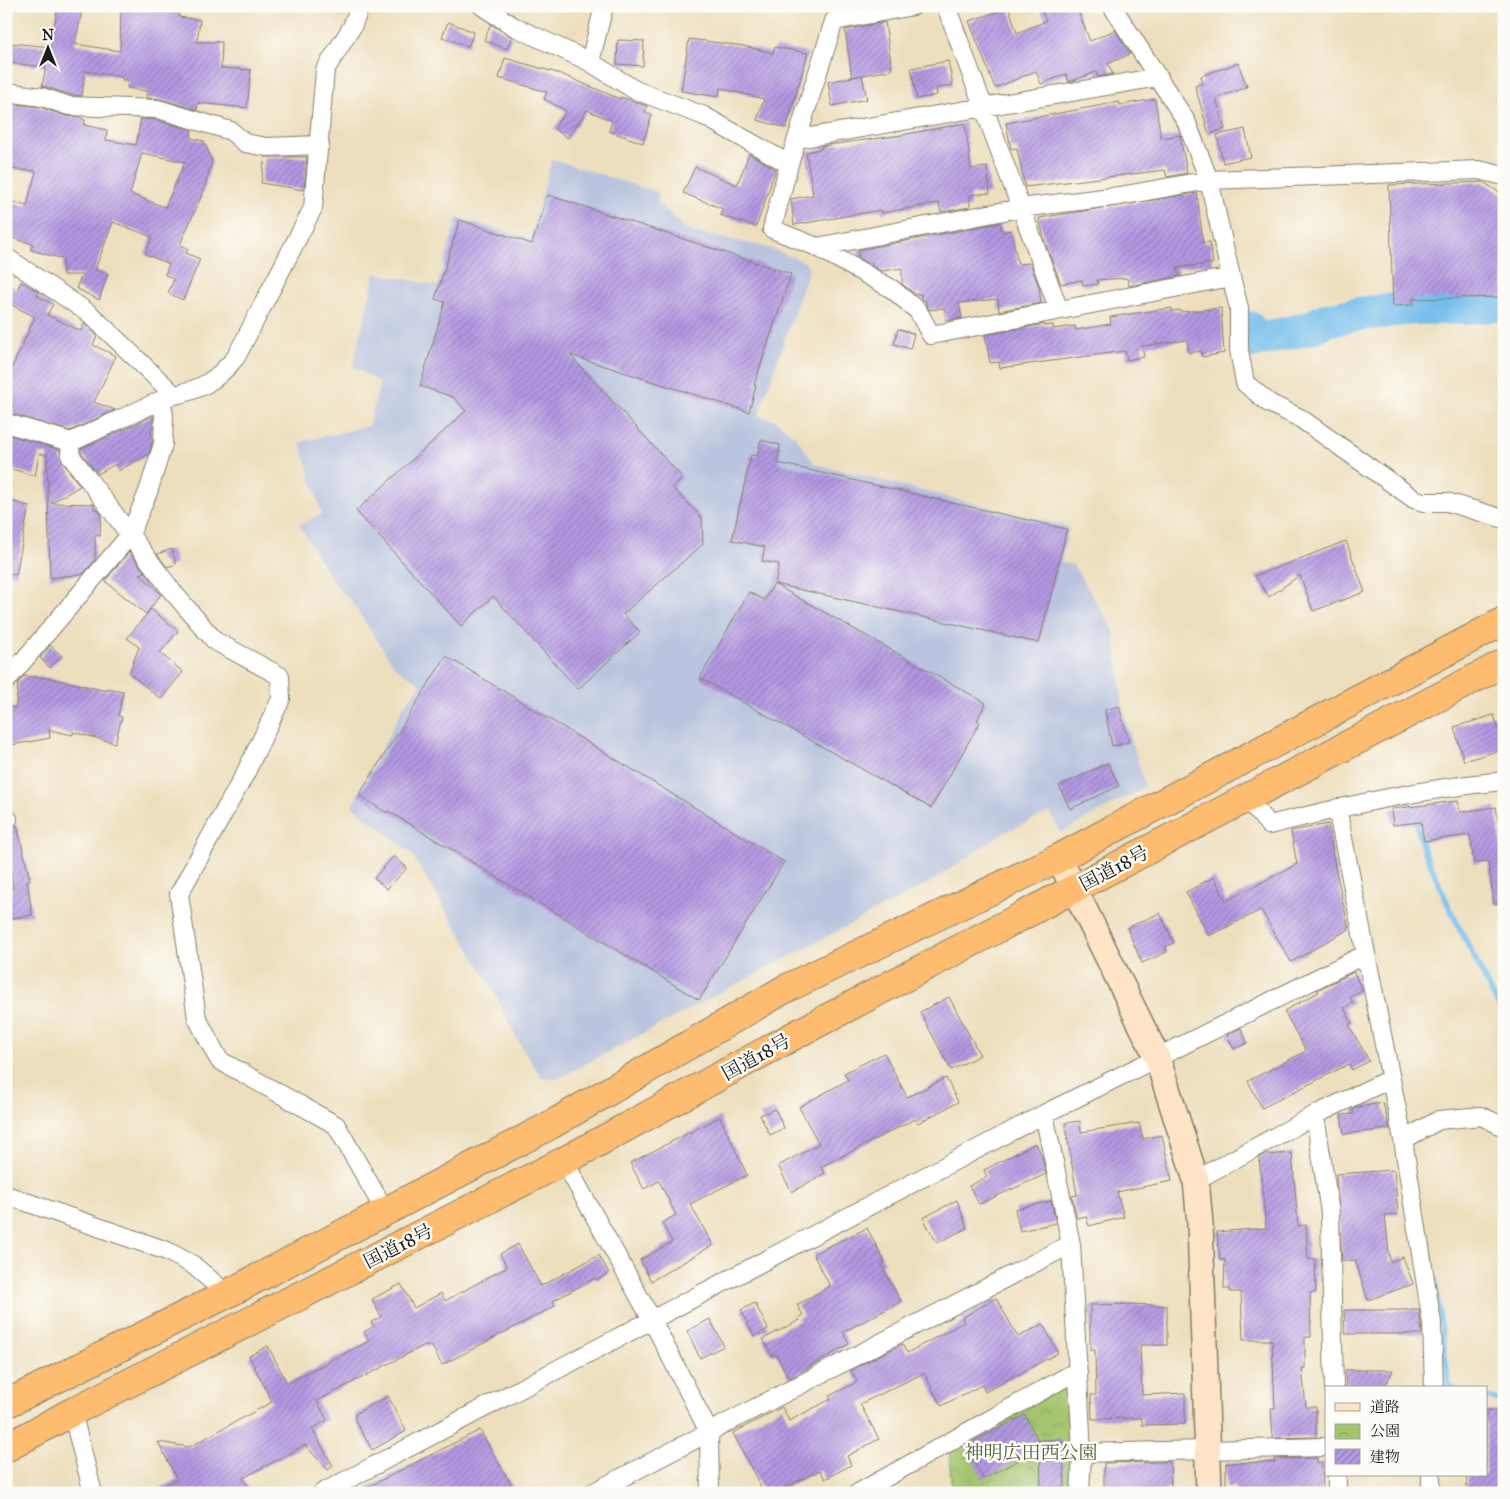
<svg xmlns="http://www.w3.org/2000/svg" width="1510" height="1499" font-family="'IM FELL Great Primer','Noto Serif JP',serif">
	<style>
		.industrial { fill: #bac4de }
		.park { fill: url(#park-crowns); stroke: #607045 }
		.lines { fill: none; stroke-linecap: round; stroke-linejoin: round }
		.stream { stroke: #72bceb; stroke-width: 5.5 }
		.river { stroke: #72bceb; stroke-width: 34 }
		.building { fill: url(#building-hatch); fill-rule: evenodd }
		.street-casing { stroke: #847e6c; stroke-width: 20 }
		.secondary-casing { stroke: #847e6c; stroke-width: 28 }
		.highway-casing { stroke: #847e6c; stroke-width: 30 }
		.street { stroke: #fff; stroke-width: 18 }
		.secondary { stroke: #fee4c6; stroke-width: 25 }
		.highway { stroke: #fdbc70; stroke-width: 28 }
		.labels { text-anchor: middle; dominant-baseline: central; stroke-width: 5; stroke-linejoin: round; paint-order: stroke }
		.street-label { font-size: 19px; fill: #1c1c1c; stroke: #fdfcf7 }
		.park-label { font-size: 19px; fill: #52603d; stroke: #fdfcf7 }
	</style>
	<defs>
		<pattern id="park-crowns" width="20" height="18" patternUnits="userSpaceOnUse" patternTransform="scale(1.25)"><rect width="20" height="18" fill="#a4c56e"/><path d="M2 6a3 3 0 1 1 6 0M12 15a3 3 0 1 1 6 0" fill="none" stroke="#8da95f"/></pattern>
		<pattern id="building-hatch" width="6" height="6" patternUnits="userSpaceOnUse" patternTransform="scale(1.25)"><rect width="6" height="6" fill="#b399e3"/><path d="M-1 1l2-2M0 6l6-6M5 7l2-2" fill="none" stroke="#917cb7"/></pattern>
	</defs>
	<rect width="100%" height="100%" fill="#fdfcf7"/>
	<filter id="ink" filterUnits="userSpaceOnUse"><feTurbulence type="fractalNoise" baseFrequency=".02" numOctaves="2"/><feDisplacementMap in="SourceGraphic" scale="10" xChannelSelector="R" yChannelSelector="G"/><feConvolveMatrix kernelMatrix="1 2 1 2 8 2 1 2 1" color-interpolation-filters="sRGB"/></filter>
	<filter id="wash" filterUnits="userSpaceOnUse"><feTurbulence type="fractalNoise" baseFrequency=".0096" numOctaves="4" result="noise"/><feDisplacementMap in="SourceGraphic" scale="20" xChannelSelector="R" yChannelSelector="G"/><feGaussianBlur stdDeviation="1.12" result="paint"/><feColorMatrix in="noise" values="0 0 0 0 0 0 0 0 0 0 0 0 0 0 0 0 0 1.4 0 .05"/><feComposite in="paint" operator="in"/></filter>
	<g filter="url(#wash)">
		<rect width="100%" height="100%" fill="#eddfbd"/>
		<path class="industrial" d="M552 159 659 193 658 203 689 231 766 247 805 262 809 270 758 416 775 420 795 436 815 464 1069 527 1061 562 1073 565 1114 630 1123 709 1145 787 1060 833 1050 812 1001 834 934 880 557 1079 541 1077 518 1041 489 981 411 853 352 806 404 706 421 684 395 667 351 601 336 586 299 525 322 514 300 442 369 426 380 383 353 366 375 273 437 286 457 218 530 238Z"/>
		<path class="park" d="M1067 1385 1071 1447 1070 1493H952L949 1452Z"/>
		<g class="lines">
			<path class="stream" d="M1405 802 1411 801 1422 845 1451 911 1501 1011 1504 1027
				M1428 1243 1432 1265
				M1435 1279 1449 1386 1453 1388
				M1486 1397 1504 1401"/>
			<path class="river" d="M1249 328 1254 341 1309 328 1326 320 1359 314 1412 308H1461L1504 304"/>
		</g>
		<g id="blocks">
			<path class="building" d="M58 6H83L75 44 120 51 121 6H179V17L200 20 197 42H222L221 68 251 70 247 108 198 103 197 110 161 99 146 98 147 91 127 88 128 80H122V77L85 71 82 96 71 95 42 86 46 67 9 63 11 43 50 47Z
				M1039 6H1076L1090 41 1115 30 1130 54 1108 64 1113 74 1098 77 1096 72 1069 82 1066 74 1041 84 1036 71 995 88 969 21 1009 8 1017 33 1046 21Z
				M448 22 474 32 468 46 442 37Z
				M885 22 892 70 852 77 845 30Z
				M491 24 512 37 507 49 484 40Z
				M689 39 744 46 773 53 775 47 808 53 786 128 757 120 764 99 720 88 719 97 681 91Z
				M618 40 644 41 643 66 617 64Z
				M505 58 561 74 620 99 621 97 647 106 645 113 652 115 643 143 609 131 612 121 587 110 568 138 554 129 566 111 544 99 547 92 499 78Z
				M948 61 953 85 936 88 937 95 917 99 911 68Z
				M1238 63 1247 87 1216 98 1225 129 1209 134 1195 86 1203 83 1201 76Z
				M862 75 867 99 832 106 828 82Z
				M1155 99 1161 138 1180 135 1187 173 1167 177 1165 170 1025 187 1017 148 1011 149 1006 123 1119 102 1120 105Z
				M6 103 40 107 66 116 79 117 85 120 84 125 107 130 106 140 136 145 141 119 156 120 192 130 191 138 204 141 212 161 204 190 180 245 188 248 186 253 200 259 183 300 168 293 174 279 165 275 169 264 145 254 152 237 113 222 95 270 108 274 99 300 76 288 82 275H63V259L31 250 33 244 6 236V200L27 206 36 171 6 169ZM142 153 185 162 165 207 130 194Z
				M965 123 971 169 987 167 990 193 970 195V207L941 212 939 203 882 213 881 210 794 225 791 199 813 195 806 152 821 149V146L902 135Z
				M1245 129 1251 157 1223 163 1217 135Z
				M749 154 776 169 756 227 720 215 723 209 683 193 695 167 737 185Z
				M265 157H307L304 190 261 183Z
				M1483 182 1504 195V297L1413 299V305L1393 306 1389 185Z
				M1197 193 1203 243 1210 242 1213 263 1177 268 1179 276 1129 286 1127 278 1097 280 1098 284 1083 286 1082 280 1061 284 1045 242 1039 218Z
				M548 195 791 274 754 385 756 386 749 412 570 355 683 478 673 488 702 518 703 544 623 614 640 632 578 689 493 596 461 626 356 511 466 411 453 397 420 386 445 302 435 299 460 220 532 244Z
				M1000 223 1002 232 1011 230 1018 264 1030 263 1039 287 1041 303 999 311 998 299 959 303 962 318 946 321 944 308 929 310 925 300H921V294H915L902 284V268L882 271 872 266V262L867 263 859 259 858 250Z
				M21 282 39 292 37 296 53 304 47 315 81 331 84 323 97 336 93 345 116 356 94 402 115 410 70 431 9 413 13 405 6 403V370L10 372 35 317 6 302 12 287 17 290Z
				M1172 308V311L1180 310 1181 312 1221 308 1224 353 1202 357 1201 351 1189 353 1187 340 1142 346 1144 357 1127 360 1125 351 1000 368 999 362 990 363 985 335 1044 324V326L1053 325 1054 329 1075 326 1076 330 1111 324 1110 317Z
				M898 329 914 334 910 349 894 344Z
				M153 416V427L151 428 152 442 149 454 118 471 115 464 98 474 81 452V449Z
				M6 434 60 450 62 461 80 486 51 503 94 504V509H97L101 514 100 536 95 535V560L83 574 50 578 47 454H39L35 476 6 467Z
				M761 440 780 445 778 463 1067 529 1039 643 775 584 779 564 762 561 765 547 732 540 751 455 757 456Z
				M6 500 29 506 16 575 6 573 11 518 6 517Z
				M1346 541 1365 592 1313 611 1300 575 1269 597 1255 576Z
				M172 549 176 564 167 567 157 554Z
				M129 552 145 572 140 574 161 594 146 614 105 581Z
				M774 584 986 703 977 720 980 722 931 808 700 678 749 592 764 600Z
				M151 609 178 631 160 653 183 672 161 699 129 673 139 647 127 638Z
				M50 645 62 656 50 668 40 658Z
				M446 656 784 862 699 1000 388 811 387 813 359 795Z
				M24 676 49 678 107 691V688L123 691 118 716 122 717 115 743 73 732V735L49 730 50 738 6 746V709L16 707 18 683Z
				M1119 706 1129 742 1112 746 1105 710Z
				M1494 715 1504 749 1464 761 1454 727Z
				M1108 763 1119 786 1070 809 1059 786Z
				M1458 801 1460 812 1496 807 1504 865V903L1494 904 1488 861 1474 863 1470 835 1424 841 1421 822 1393 825 1391 809Z
				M1328 824 1335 867 1349 929 1291 962 1261 910 1209 936 1186 892 1214 877 1226 901 1297 864 1291 831Z
				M17 825 30 880H27L32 915 6 919V890L13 889 6 830Z
				M394 856 407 868 387 889 374 878Z
				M1160 913 1174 943 1165 947 1167 952 1142 963 1127 928Z
				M1354 972 1362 991 1350 997 1353 1003 1344 1008 1352 1023 1349 1025 1369 1061 1352 1070 1349 1064 1262 1108 1248 1081 1306 1051 1284 1011 1319 992 1317 990Z
				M949 997 980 1055 951 1070 920 1012Z
				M1241 1028 1247 1043 1234 1049 1227 1035Z
				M884 1053 907 1097 946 1078 958 1102 918 1123 915 1119 821 1167 825 1173 792 1192 778 1166 819 1144 799 1107 848 1080 844 1073Z
				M1383 1103 1390 1129 1344 1134 1341 1115 1354 1114 1353 1108 1357 1107Z
				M775 1109 784 1128 770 1135 760 1115Z
				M720 1117 747 1175 690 1204 713 1245 651 1281 640 1260 672 1242 662 1223 676 1215 659 1181 644 1189 630 1163Z
				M1080 1121 1081 1132 1139 1123 1143 1139 1162 1135 1172 1181 1117 1192 1124 1217 1089 1226 1086 1216 1077 1218 1072 1196 1077 1195 1065 1123Z
				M1036 1143 1042 1157 1046 1174 979 1204 969 1186 987 1177 984 1170Z
				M1292 1153 1298 1226 1306 1225 1308 1259H1315L1316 1292 1310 1293 1311 1337H1305V1368H1302L1306 1407H1316V1437L1273 1438 1271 1408H1275L1272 1340H1243L1241 1292H1230V1289H1224L1225 1260H1220L1217 1232 1266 1228 1259 1157 1264 1155Z
				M1394 1170 1398 1214 1385 1215 1390 1262 1403 1257 1413 1284 1368 1300 1355 1260 1342 1261 1336 1174Z
				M957 1200 967 1228 937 1243 923 1218Z
				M1051 1201 1056 1223 1020 1231 1015 1209Z
				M867 1228 885 1262 881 1264 901 1302 843 1332 849 1344 789 1379 776 1354 772 1356 763 1339 800 1320 798 1318 803 1315 797 1305 830 1286 813 1254Z
				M518 1244 541 1286 599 1255 609 1273 597 1280 595 1278 553 1301 555 1306 442 1365 431 1345 427 1347 425 1345 317 1401 327 1420 312 1429 333 1466 328 1470 305 1445 243 1478 251 1493H151L177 1479 158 1442 189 1447 272 1402 249 1356 268 1346 287 1383 369 1341 364 1332 374 1326 371 1322 381 1317 372 1299 401 1284 414 1308 441 1293 445 1301 507 1267 500 1254Z
				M996 1298 1018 1337 1043 1324 1058 1353 985 1392 982 1385 941 1406 924 1373 860 1404 879 1439 847 1456 851 1465 825 1479 820 1470 775 1493H764L733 1433 782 1407 789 1421 831 1399 829 1396 857 1382 851 1370 902 1344 907 1353 964 1322 962 1318Z
				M755 1303 768 1329 754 1336 741 1310Z
				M1131 1304 1167 1306V1345H1140L1142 1395 1185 1393V1424L1142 1425V1418L1092 1419 1091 1395H1096L1095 1350H1090V1305Z
				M1344 1310H1419L1422 1334H1345Z
				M710 1319 724 1346 700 1358 687 1331Z
				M1345 1370H1393L1385 1387 1368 1388H1346Z
				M388 1396 406 1431 372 1450 355 1420V1414Z
				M1486 1410 1504 1411V1445H1501L1500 1493H1466L1467 1475H1486Z
				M1025 1415 1040 1444V1440L1062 1439 1065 1487 1041 1488 1040 1449 983 1479 965 1446Z
				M480 1430 516 1493H356Z
				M1317 1458V1463H1322L1323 1492 1236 1493V1487H1226V1463L1275 1462 1274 1459Z
				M1170 1462 1171 1488H1166V1493H1104V1463Z"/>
		</g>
	</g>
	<g filter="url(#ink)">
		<use href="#blocks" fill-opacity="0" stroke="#847e6c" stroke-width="1"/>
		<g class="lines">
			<defs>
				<path id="street" d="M482 6 513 26 590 62 635 90 704 116 789 164
					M913 6 834 21 789 164 772 229 817 247 892 289 918 311 931 335 1231 277 1209 180 1186 121 1112 6
					M946 6 1059 310
					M590 62 604 6
					M6 92 42 97 69 106 158 109 231 131 245 143 267 147 320 145
					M798 139 1159 77
					M817 247 1020 208 1120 196 1209 180 1479 170 1504 176
					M6 257 90 314 168 389 170 396 71 442 6 423
					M1231 277 1239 308V350L1245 383 1269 403 1300 418 1414 499 1423 502H1447L1504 519
					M170 396C201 390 216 381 236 357L313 208 325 70 352 27 360 6
					M162 400 164 416 163 444 148 492 130 535 172 591 215 641 280 676 281 699 245 774 179 894 197 1018 219 1060 336 1125 385 1211
					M6 681 130 535 70 455 71 442
					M1246 797 1269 825C1346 806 1424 788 1504 781
					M1337 808 1403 1140 1432 1323 1434 1388
					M6 820 8 819
					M1044 1114 1071 1244 1082 1453 1080 1493
					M1315 1115 1330 1213 1334 1388
					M1403 1140 1439 1120 1481 1116 1504 1127
					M564 1161 652 1320 709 1432 710 1493
					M1196 1180 1315 1115 1390 1079
					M6 1195 167 1251 193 1265 227 1294
					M72 1412 93 1493
					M1082 1453 1326 1447
					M1337 1475V1493
					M322 1493 1044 1114 1366 954
					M592 1493 1071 1244
					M858 1493 1077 1371
					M1431 1493V1475"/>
				<path id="secondary" d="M1059 858 1157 1057 1196 1180 1200 1224 1209 1493"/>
				<path id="highway" d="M6 1404 227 1294 549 1126 785 989 1059 858 1504 621
					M6 1448 72 1412 564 1161 797 1034 1504 663"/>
			</defs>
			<use href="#street" class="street-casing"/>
			<use href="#secondary" class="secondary-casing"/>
			<use href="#highway" class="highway-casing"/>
			<use href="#street" class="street"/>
			<use href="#secondary" class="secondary"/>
			<use href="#highway" class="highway"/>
		</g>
	</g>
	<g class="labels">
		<g class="street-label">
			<text transform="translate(1114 868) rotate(-28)">国道18号</text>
			<text transform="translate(756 1057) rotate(-29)">国道18号</text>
			<text transform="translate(398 1246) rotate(-27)">国道18号</text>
		</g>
		<g class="park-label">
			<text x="1031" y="1452">神明広田西公園</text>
		</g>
	</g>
	<rect width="1510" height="1499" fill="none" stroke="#fdfcf7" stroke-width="25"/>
	<rect x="1325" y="1386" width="162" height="90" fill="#fdfcf7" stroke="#a3a29f"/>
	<rect x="1335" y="1403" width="25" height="8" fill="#fee4c6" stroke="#a3a29f"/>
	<text x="1370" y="1412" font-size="15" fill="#1c1c1c">道路</text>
	<rect x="1335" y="1424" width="25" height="15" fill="url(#park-crowns)" stroke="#a3a29f"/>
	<text x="1370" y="1436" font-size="15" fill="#1c1c1c">公園</text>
	<rect x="1335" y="1449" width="25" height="15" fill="url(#building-hatch)" stroke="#a3a29f"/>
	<text x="1370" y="1462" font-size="15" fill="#1c1c1c">建物</text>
	<g transform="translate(48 48)" stroke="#fdfcf7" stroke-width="4" paint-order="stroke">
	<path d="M0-4L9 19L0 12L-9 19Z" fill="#1c1c1c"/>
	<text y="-8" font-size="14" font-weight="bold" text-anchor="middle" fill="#1c1c1c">N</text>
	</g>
</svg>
